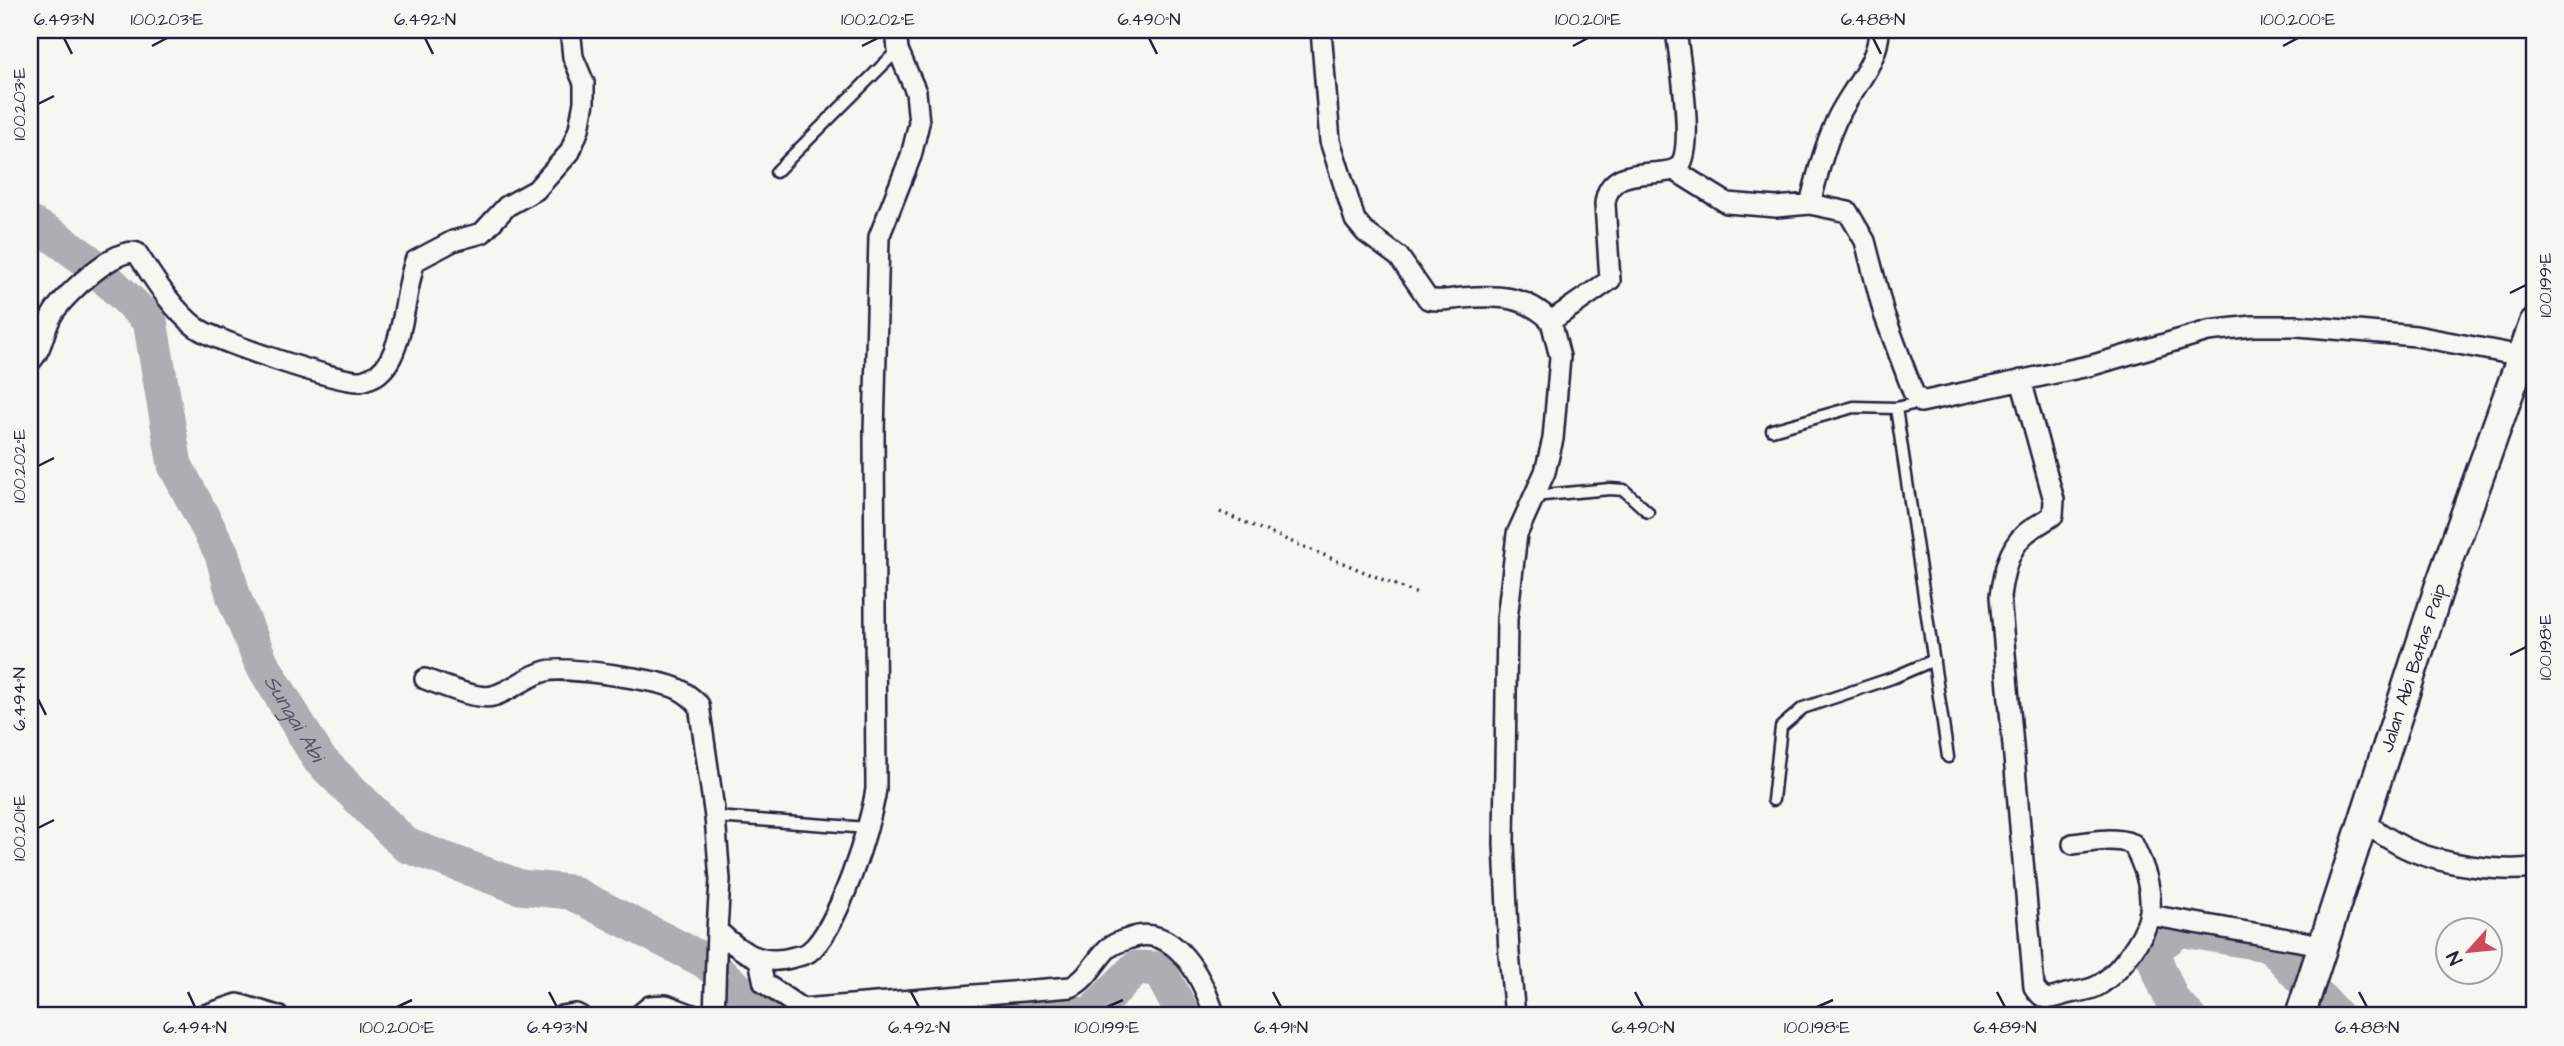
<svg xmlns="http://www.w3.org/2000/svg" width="2564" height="1046" font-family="'Architects Daughter',sans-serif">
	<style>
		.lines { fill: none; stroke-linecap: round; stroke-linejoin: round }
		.river { stroke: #adadb3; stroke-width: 35 }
		.lane-casing { stroke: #22223b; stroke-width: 15 }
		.street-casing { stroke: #22223b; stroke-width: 24 }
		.secondary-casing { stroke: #22223b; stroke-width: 33 }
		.path { stroke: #22223b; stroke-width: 3.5; stroke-dasharray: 2 5; stroke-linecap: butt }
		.lane { stroke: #f6f6f2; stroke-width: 10 }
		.street { stroke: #f6f6f2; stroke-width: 19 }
		.secondary { stroke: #f6f6f2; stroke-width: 28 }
		.ticks { fill: none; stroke: #22223b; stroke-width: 2.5 }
		.labels { text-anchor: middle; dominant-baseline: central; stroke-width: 7; stroke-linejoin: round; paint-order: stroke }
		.street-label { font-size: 19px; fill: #22223b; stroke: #f6f6f2 }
		.water-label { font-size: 21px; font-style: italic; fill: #535365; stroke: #f6f6f2 }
		.neatline { fill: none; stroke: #22223b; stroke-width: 2.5 }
		.ticks-label { font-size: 18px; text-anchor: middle; fill: #22223b }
	</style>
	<rect width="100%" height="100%" fill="#f6f6f2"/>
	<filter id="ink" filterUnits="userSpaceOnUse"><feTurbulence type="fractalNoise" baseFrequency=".0143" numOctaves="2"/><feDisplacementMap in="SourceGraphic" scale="14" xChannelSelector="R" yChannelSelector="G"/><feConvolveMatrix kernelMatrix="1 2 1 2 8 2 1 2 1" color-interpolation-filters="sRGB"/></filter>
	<g filter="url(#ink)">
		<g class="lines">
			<g class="river">
				<path id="s1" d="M30 223 55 237 88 261 150 321 175 465 222 554 234 598 261 662 319 759 406 845 520 887 570 892 705 961 757 1005 774 1016"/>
				<path d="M952 1016C999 1009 1044 1011 1090 1015L1136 968 1159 969 1184 1016"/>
				<path d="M2188 1016 2172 1000 2151 951 2180 929 2271 945 2336 1016"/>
			</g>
			<defs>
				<path id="lane" d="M776 172 898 50
					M1896 408 1948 757
					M1772 430 1854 407 1896 408 1921 402
					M1533 496 1610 489 1624 490 1648 512
					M1773 800 1781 727 1803 708 1892 678 1934 660
					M715 817 868 828"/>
				<path id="street" d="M1321 30 1330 141 1355 220 1365 232 1399 257 1428 299C1440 302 1450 299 1462 298 1496 295 1526 295 1551 321L1610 280 1605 204C1609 159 1667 182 1680 165 1695 145 1679 57 1676 30
					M1674 170 1727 203 1776 207 1810 204 1848 212 1865 241 1884 314 1913 392 1921 402 2093 365 2208 331 2253 326H2298L2416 336 2522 356
					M1810 204C1817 176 1824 148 1836 121 1849 92 1879 63 1879 30
					M30 362C44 348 43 328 54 312 66 294 116 246 137 253 154 279 172 309 197 328 216 341 339 383 361 381 366 380 376 376 380 372 404 352 404 293 415 261L453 241 482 233 507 206 536 190 570 152 579 129 584 102V83L573 57 571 38 572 30
					M2021 380 2054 500 2053 515C2044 522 2033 527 2025 534 2008 549 2003 575 2000 596L2034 987C2044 1003 2050 999 2066 994 2078 991 2092 991 2102 983 2121 970 2147 934 2150 912 2152 887 2144 866 2133 844 2113 837 2094 841 2073 844
					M425 679C442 685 475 700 493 696 511 691 527 676 546 671 565 666 660 680 678 689 687 693 693 699 699 705L715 817 720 880 717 930C740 952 762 967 794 957 798 956 805 955 809 952 838 930 871 825 876 789L874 433 879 237 911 156 919 123 916 92 898 50 896 30
					M2362 822C2378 831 2393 843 2410 850 2444 865 2498 872 2534 868
					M2149 915 2322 945
					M759 960 764 983 802 1009 1071 987C1088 979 1095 961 1108 948 1114 944 1121 941 1128 939 1175 920 1203 980 1215 1016
					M202 1016 238 1004 278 1016
					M562 1016 576 1014 580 1016
					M638 1016 650 1006 666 1005 695 1016
					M714 1016 717 930
					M1515 1016 1509 954 1504 843 1507 619 1517 534 1545 472 1553 439 1560 357 1551 321"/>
				<g id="secondary">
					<path id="s2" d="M2300 1016 2439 588 2534 323"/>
				</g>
			</defs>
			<use href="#lane" class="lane-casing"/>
			<use href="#street" class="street-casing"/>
			<use href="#secondary" class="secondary-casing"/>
			<path class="path" d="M1220 512 1420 595"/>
			<use href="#lane" class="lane"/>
			<use href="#street" class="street"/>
			<use href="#secondary" class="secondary"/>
		</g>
	</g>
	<path class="ticks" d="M64 38 72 54M425 38 433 54M1149 38 1157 54M1873 38 1881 54M152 46 167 38M862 46 878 38M1573 46 1588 38M2283 46 2298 38M38 104 54 96M2510 293 2526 285M38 466 54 458M2510 655 2526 647M38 699 46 715M38 828 54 820M188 992 195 1007M549 992 557 1007M911 992 919 1007M1273 992 1281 1007M1635 992 1643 1007M1997 992 2005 1007M2359 992 2367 1007M397 1007 412 1000M1107 1007 1123 1000M1817 1007 1833 1000"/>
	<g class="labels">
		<g class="street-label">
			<text stroke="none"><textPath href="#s2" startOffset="366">Jalan Abi Batas Paip</textPath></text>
		</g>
		<g class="water-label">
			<text stroke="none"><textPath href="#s1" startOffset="583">Sungai Abi</textPath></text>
		</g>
	</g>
	<rect width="2564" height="1046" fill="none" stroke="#f6f6f2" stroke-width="77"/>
	<g transform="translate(2469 951) rotate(243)"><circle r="33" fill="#f6f6f2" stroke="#a1a1a9" stroke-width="2"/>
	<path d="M0-5L12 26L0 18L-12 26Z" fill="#d1495b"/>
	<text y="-10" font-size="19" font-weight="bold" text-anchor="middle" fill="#22223b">N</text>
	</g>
	<rect x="38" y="38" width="2488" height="969" class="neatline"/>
	<g class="ticks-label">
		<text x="64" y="25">6.493°N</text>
		<text x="167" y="25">100.203°E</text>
		<text x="425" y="25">6.492°N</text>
		<text x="878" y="25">100.202°E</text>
		<text x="1149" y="25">6.490°N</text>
		<text x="1588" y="25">100.201°E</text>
		<text x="1873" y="25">6.488°N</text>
		<text x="2298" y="25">100.200°E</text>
		<text transform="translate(19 104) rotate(-90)" y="6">100.203°E</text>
		<text transform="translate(2545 285) rotate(-90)" y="6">100.199°E</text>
		<text transform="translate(19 466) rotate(-90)" y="6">100.202°E</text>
		<text transform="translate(2545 647) rotate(-90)" y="6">100.198°E</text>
		<text transform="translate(19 699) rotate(-90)" y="6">6.494°N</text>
		<text transform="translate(19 828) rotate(-90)" y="6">100.201°E</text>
		<text x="195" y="1033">6.494°N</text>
		<text x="397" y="1033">100.200°E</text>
		<text x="557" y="1033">6.493°N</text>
		<text x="919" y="1033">6.492°N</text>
		<text x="1107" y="1033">100.199°E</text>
		<text x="1281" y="1033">6.491°N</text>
		<text x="1643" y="1033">6.490°N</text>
		<text x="1817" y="1033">100.198°E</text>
		<text x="2005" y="1033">6.489°N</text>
		<text x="2367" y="1033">6.488°N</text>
	</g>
</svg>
